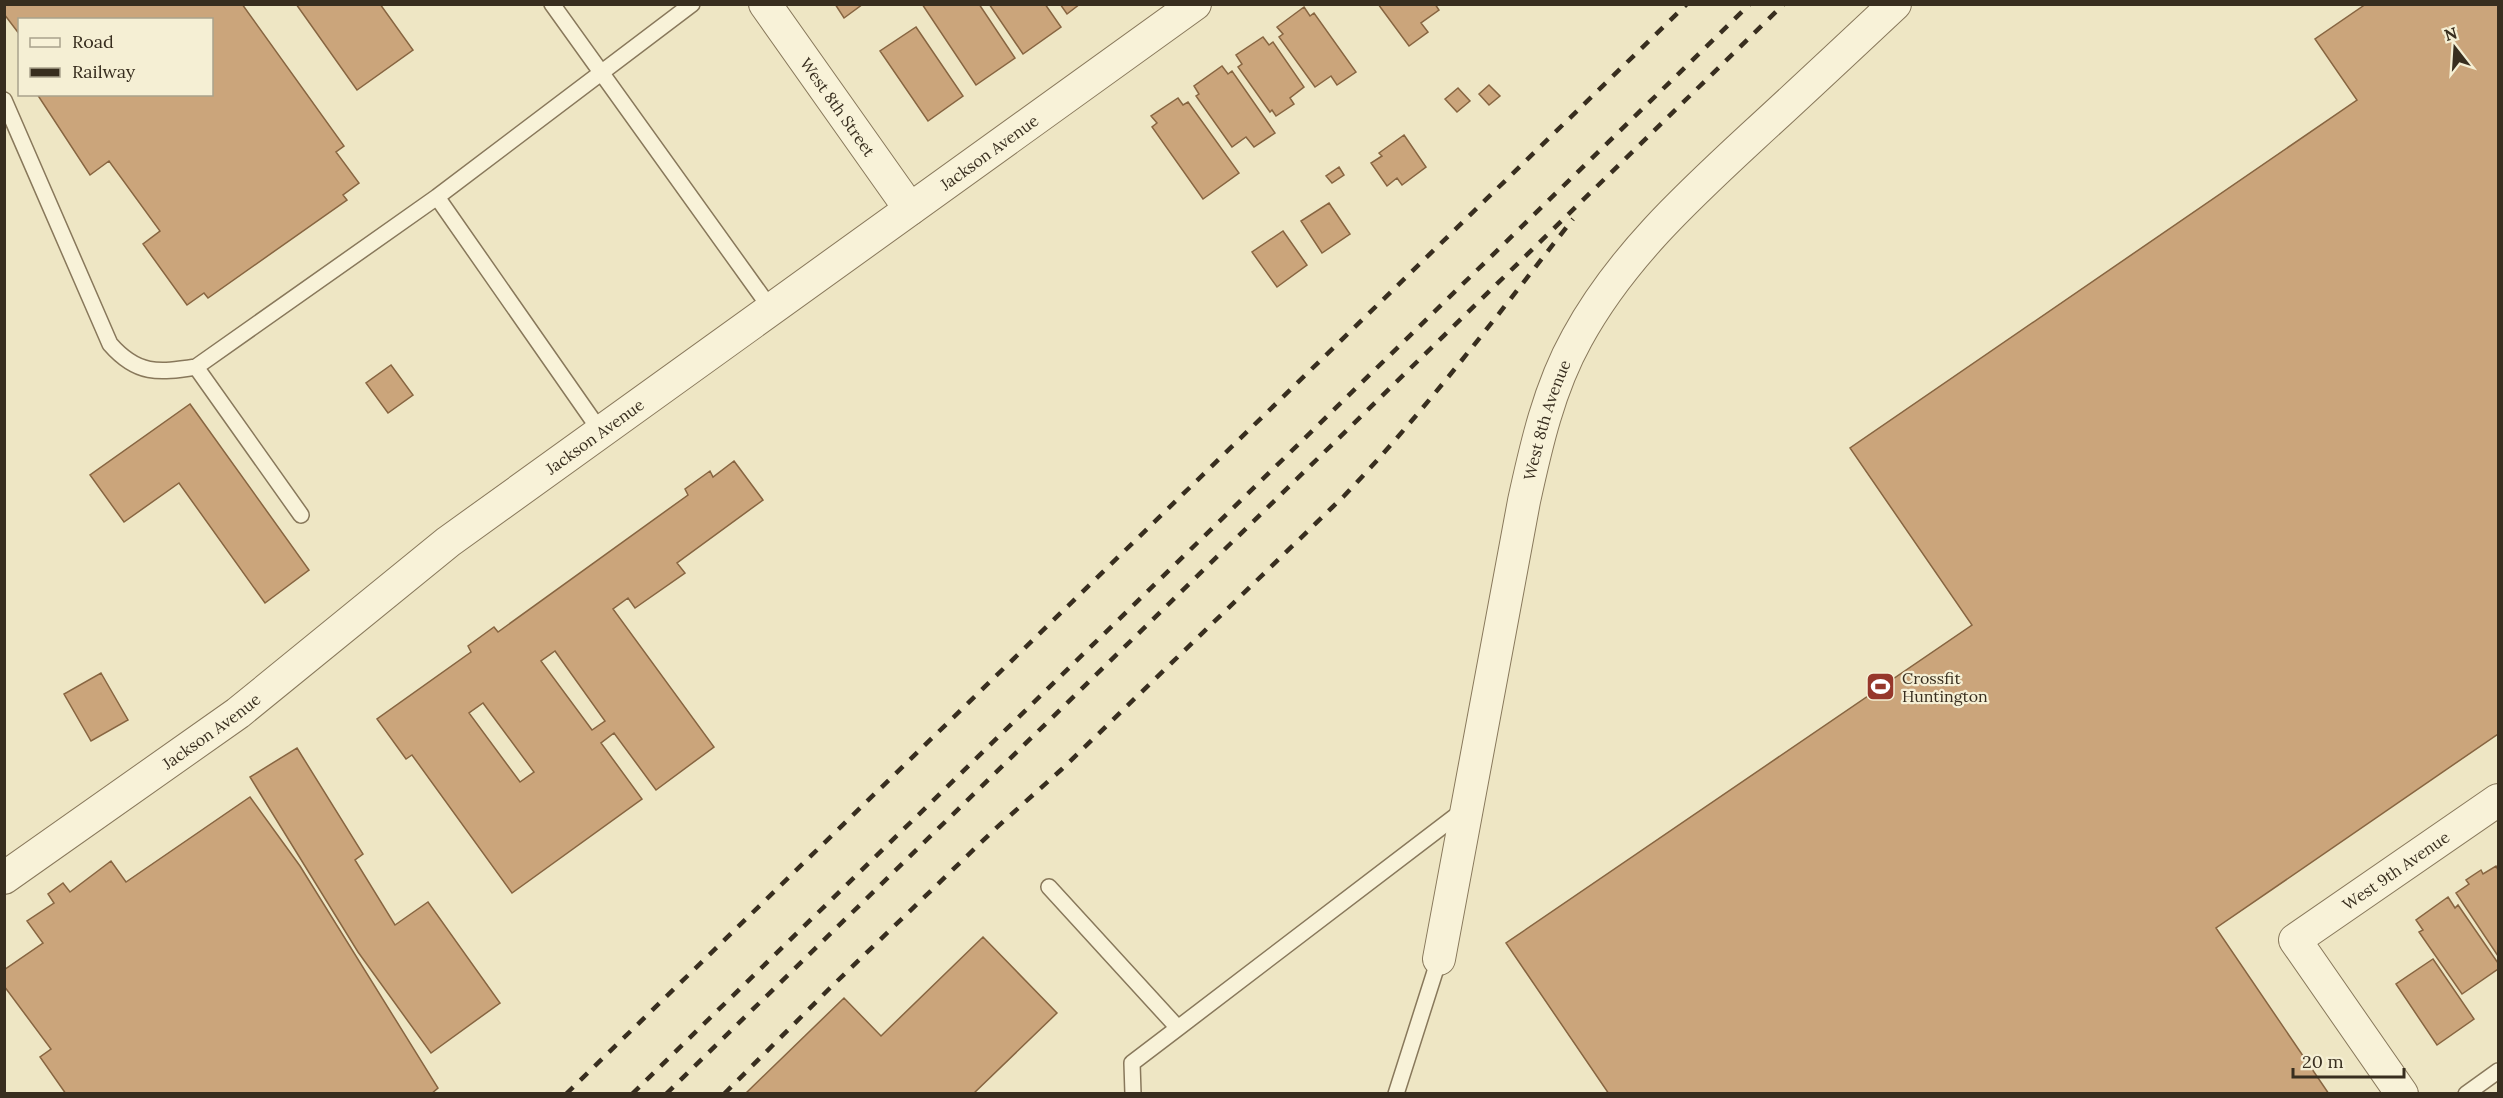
<svg xmlns="http://www.w3.org/2000/svg" width="2503" height="1098" font-family="Lora,serif">
	<style>
		.building { fill: #cba57b; stroke: #876541; stroke-width: 1.5; fill-rule: evenodd }
		.lines { fill: none; stroke-linecap: round; stroke-linejoin: round }
		.service-casing { stroke: #88785b; stroke-width: 18 }
		.minor-casing { stroke: #88785b; stroke-width: 34 }
		.service { stroke: #f8f2d8; stroke-width: 15 }
		.minor { stroke: #f8f2d8; stroke-width: 32 }
		.rail { stroke: #382e1f; stroke-width: 4.5; stroke-dasharray: 10 10; stroke-linecap: butt }
		.labels { text-anchor: middle; dominant-baseline: central; stroke-width: 4.5; stroke-linejoin: round; paint-order: stroke }
		.street-label { font-size: 16px; fill: #382e1f; stroke: #f5efd4 }
		.poi-label { font-size: 16px; fill: #382e1f; stroke: #f5efd4; text-anchor: start }
	</style>
	<rect width="100%" height="100%" fill="#eee6c4"/>
	<path class="building" d="M4 4H242L344 146 336 152 359 183 343 195 347 200 208 298 204 293 187 305 143 244 160 231 109 161 90 175 37 94H212V20H20V35L4 14Z
		M296 4H380L413 50 357 90Z
		M835 4H863L844 18Z
		M922 4H979L1015 58 976 85Z
		M989 4H1045L1061 27 1023 54Z
		M1060 4H1080L1067 14Z
		M1378 4H1435L1439 10 1421 23 1428 32 1409 46Z
		M2366 4H2498V734L2216 928 2329 1094H1609L1506 943 1972 625 1850 448 2357 100 2315 39Z
		M1304 7 1310 16 1314 13 1356 72 1337 85 1331 76 1315 87 1279 37 1283 34 1277 27Z
		M916 27 963 96 928 121 880 51Z
		M1263 37 1269 45 1273 42 1304 87 1290 98 1294 104 1276 116 1272 110 1270 112 1238 67 1242 64 1236 55Z
		M1222 66 1228 74 1232 71 1275 133 1254 147 1246 137 1232 147 1196 96 1199 94 1194 86Z
		M1489 85 1500 96 1489 105 1479 94Z
		M1458 88 1470 101 1457 112 1445 99Z
		M1178 98 1183 105 1188 102 1239 173 1203 199 1152 127 1157 123 1151 116Z
		M1404 135 1426 167 1402 185 1397 178 1387 186 1371 163 1382 156 1379 153Z
		M1339 167 1344 175 1332 183 1326 176Z
		M1329 203 1350 234 1322 253 1301 221Z
		M1283 231 1307 265 1277 287 1252 252Z
		M391 365 413 395 388 413 366 383Z
		M190 404 309 570 265 603 179 483 124 522 90 475Z
		M734 461 763 500 677 563 685 573 635 608 628 598 613 609 714 747 656 790 614 733 601 743 642 799 512 893 412 755 406 759 377 719 471 652 468 646 494 627 498 632 688 495 685 489 710 471 713 477ZM555 651 605 721 592 730 541 661ZM483 703 534 772 520 782 469 713Z
		M101 673 128 720 91 741 64 694Z
		M297 748 363 854 355 860 395 925 428 902 500 1003 431 1053 358 952 250 777Z
		M250 797 300 866 438 1088 431 1094H66L40 1057 51 1049 4 986V970L43 943 27 921 54 903 48 894 63 883 70 892 111 861 126 882Z
		M2496 866 2498 870V956L2456 893 2469 884 2466 880 2481 870 2483 874Z
		M2448 897 2455 908 2458 905 2498 963V969L2462 994 2419 932 2423 930 2416 920Z
		M983 937 1057 1013 973 1094H745L844 998 881 1036Z
		M2433 959 2474 1019 2437 1045 2396 984Z"/>
	<g class="lines">
		<defs>
			<path id="service" d="M552 4 771 309
				M4 100 110 344C137 375 158 373 196 367
				M437 197 601 432
				M301 515 196 367 437 197 692 4
				M1049 887 1178 1028 1465 809
				M1133 1094 1132 1063 1178 1028
				M1396 1094 1439 959
				M2466 1094 2498 1071"/>
			<g id="minor">
				<path id="s1" d="M765 4 910 209"/>
				<path id="s2" d="M4 878 238 713 448 542 1195 4"/>
				<path id="s3" d="M1439 959 1524 501C1536 446 1549 388 1577 338 1620 259 1686 198 1752 137 1800 93 1847 49 1895 4"/>
				<path id="s4" d="M2402 1094 2295 940 2498 800"/>
			</g>
		</defs>
		<use href="#service" class="service-casing"/>
		<use href="#minor" class="minor-casing"/>
		<use href="#service" class="service"/>
		<use href="#minor" class="minor"/>
		<path class="rail" d="M566 1094 1687 4
			M632 1094 1750 4
			M666 1094 1784 4
			M724 1094 830 988 995 829 1062 769 1344 496C1427 409 1499 313 1573 219"/>
	</g>
	<defs>
		<symbol id="stadium-square" viewBox="-11 -11 22 22"><rect x="-9" y="-9" width="18" height="18" rx="4" fill="#96372b" stroke="#f5efd4"/><path d="M0-5a6.5 5 0 1 0 0 10a6.5 5 0 1 0 0-10ZM-3.5-1.8h7v3.6h-7Z" fill="#fff"/></symbol>
	</defs>
	<g fill-rule="evenodd">
		<use href="#stadium-square" x="1864" y="670" width="33" height="33"/>
	</g>
	<g class="labels">
		<g class="street-label">
			<text stroke="none"><textPath href="#s1" startOffset="126">West 8th Street</textPath></text>
			<text stroke="none"><textPath href="#s2" startOffset="1224">Jackson Avenue</textPath></text>
			<text stroke="none"><textPath href="#s3" startOffset="550">West 8th Avenue</textPath></text>
			<text stroke="none"><textPath href="#s2" startOffset="738">Jackson Avenue</textPath></text>
			<text stroke="none"><textPath href="#s2" startOffset="254">Jackson Avenue</textPath></text>
			<text stroke="none"><textPath href="#s4" startOffset="310">West 9th Avenue</textPath></text>
		</g>
		<g class="poi-label">
			<text x="1902" y="678">Crossfit<tspan x="1902" dy="18">Huntington</tspan></text>
		</g>
	</g>
	<rect width="2503" height="1098" fill="none" stroke="#382e1f" stroke-width="12"/>
	<rect x="18" y="18" width="195" height="78" fill="#f5efd4" stroke="#a9a28c" stroke-width="1.5"/>
	<rect x="30" y="38" width="30" height="9" fill="#f8f2d8" stroke="#a9a28c" stroke-width="1.5"/>
	<text x="72" y="48" font-size="18" fill="#382e1f">Road</text>
	<rect x="30" y="68" width="30" height="9" fill="#382e1f" stroke="#a9a28c" stroke-width="1.5"/>
	<text x="72" y="78" font-size="18" fill="#382e1f">Railway</text>
	<g transform="translate(2455 48) rotate(343)" stroke="#f5efd4" stroke-width="4.5" paint-order="stroke">
	<path d="M0-4.5L10 22L0 15L-10 22Z" fill="#382e1f"/>
	<text y="-9" font-size="16" font-weight="bold" text-anchor="middle" fill="#382e1f">N</text>
	</g>
	<path d="M2293 1068v9h111v-9" fill="none" stroke="#382e1f" stroke-width="3"/>
	<text x="2302" y="1068" font-size="18" fill="#382e1f" stroke="#f5efd4" stroke-width="4.5" paint-order="stroke">20 m</text>
</svg>
